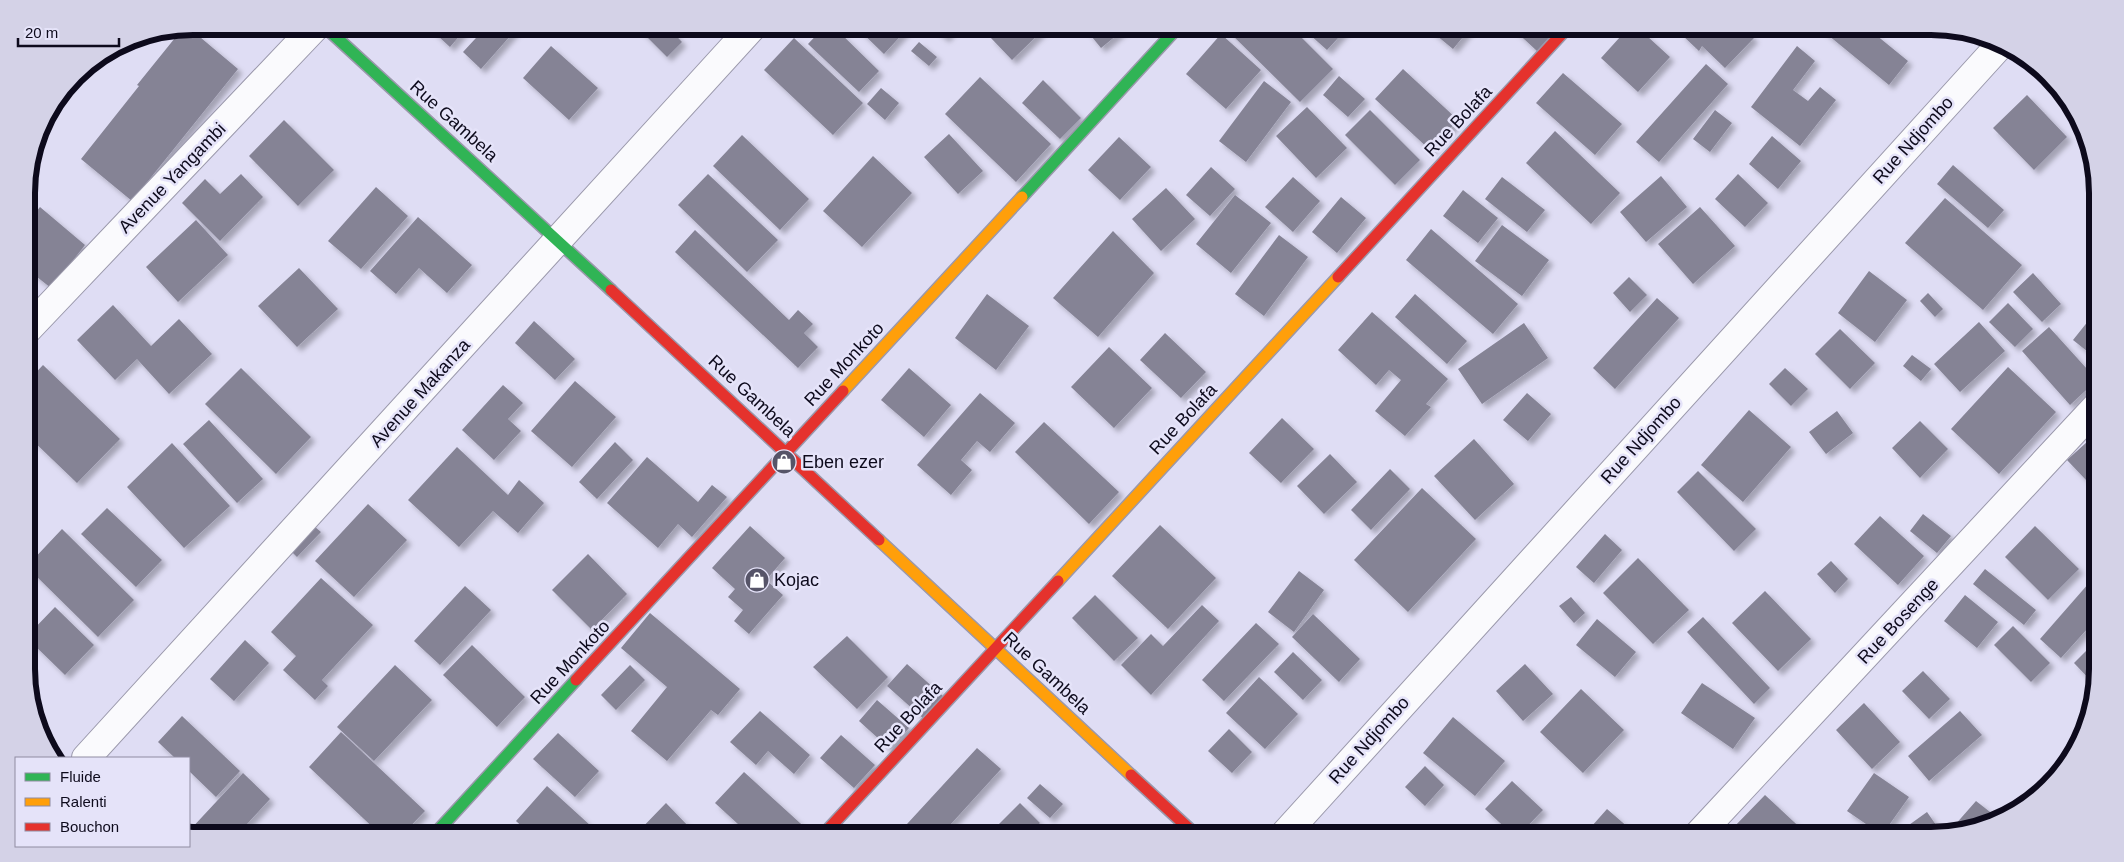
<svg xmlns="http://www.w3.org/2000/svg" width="2124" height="862" font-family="Helvetica,sans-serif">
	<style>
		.building { fill: #858395; filter: url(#shadow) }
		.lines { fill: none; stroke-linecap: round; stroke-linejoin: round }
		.street-casing { stroke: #9a98ab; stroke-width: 30 }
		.fast-casing { stroke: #9a98ab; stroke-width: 14 }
		.slow-casing { stroke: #9a98ab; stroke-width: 14 }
		.jam-casing { stroke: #9a98ab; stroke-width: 14 }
		.street { stroke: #fafafd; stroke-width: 28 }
		.fast { stroke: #30b455; stroke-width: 11 }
		.slow { stroke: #ff9f0a; stroke-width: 11 }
		.jam { stroke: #e5322d; stroke-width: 11 }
		.labels { text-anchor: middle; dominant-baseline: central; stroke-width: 5; stroke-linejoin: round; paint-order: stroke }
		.street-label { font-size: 18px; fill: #0d0a1c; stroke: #e5e3f9 }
		.poi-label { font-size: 18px; fill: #0d0a1c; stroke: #e5e3f9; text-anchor: start }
		.rim { fill: none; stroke: #0d0a1c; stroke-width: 6 }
	</style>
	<defs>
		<filter id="shadow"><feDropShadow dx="4.5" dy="4.5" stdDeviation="2.5" flood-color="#0004"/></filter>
	</defs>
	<rect width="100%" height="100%" fill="#dfddf4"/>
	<path class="building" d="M427 26H468L450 47Z
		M487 26H519L481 69 463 52Z
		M636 26H667L682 42 667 57Z
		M825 26H833L879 71 859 92 808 44Z
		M855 26H904L907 29 884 54Z
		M931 26H955L945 38Z
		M1001 26H1047L1012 60 990 37Z
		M1083 26H1128L1101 48Z
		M1223 26H1290L1333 69 1300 102Z
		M1300 26H1349L1327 50Z
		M1425 26H1472L1453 49Z
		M1510 26H1559L1537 51Z
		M1630 26H1636L1670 57 1638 92 1601 58Z
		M1688 26H1741L1754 38 1725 68 1702 46 1699 51 1681 34Z
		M1817 26H1865L1908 61 1889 85Z
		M188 27 238 69 132 201 81 159 139 86 137 85 183 28Z
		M1221 34 1261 70 1226 109 1186 74Z
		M794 38 863 103 833 135 764 70Z
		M919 42 937 57 929 66 911 51Z
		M551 46 598 88 569 120 523 78Z
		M1797 46 1815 61 1793 90 1808 101 1820 87 1836 100 1800 146 1751 107Z
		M1706 64 1728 84 1659 162 1636 142Z
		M1403 69 1458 120 1430 150 1375 99Z
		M1563 73 1622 124 1595 155 1536 103Z
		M1339 76 1365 99 1348 117 1323 95Z
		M980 77 1051 144 1016 182 945 114Z
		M1043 80 1081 118 1060 139 1022 103Z
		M1264 81 1291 102 1246 162 1219 141Z
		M881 88 899 103 885 120 867 104Z
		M2027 95 2067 137 2034 170 1993 128Z
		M1307 107 1347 148 1316 178 1276 136Z
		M1370 110 1420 160 1395 185 1345 135Z
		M1715 110 1732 123 1710 152 1693 139Z
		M284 120 334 170 298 206 249 156Z
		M1555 131 1620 193 1591 224 1526 163Z
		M949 134 983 171 958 194 924 157Z
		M742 135 809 199 780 230 713 166Z
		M1772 136 1801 161 1778 189 1749 164Z
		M1119 137 1151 167 1120 200 1088 170Z
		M873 156 912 193 862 247 823 211Z
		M1953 165 2004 210 1988 228 1937 184Z
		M1211 167 1235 189 1210 216 1186 195Z
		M241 174 263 197 220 241 182 203 205 179 220 194Z
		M708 174 778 240 747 272 678 205Z
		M1738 174 1768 203 1745 227 1715 199Z
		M1661 176 1687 207 1646 242 1620 212Z
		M1293 177 1320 201 1293 232 1265 207Z
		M1502 177 1545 210 1527 232 1485 199Z
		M376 187 408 216 361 269 328 241Z
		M1166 188 1195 219 1161 251 1132 219Z
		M1463 190 1498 218 1478 243 1443 216Z
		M1235 195 1271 223 1231 273 1196 244Z
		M1341 197 1366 218 1337 253 1312 232Z
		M1945 198 2022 265 1983 310 1905 243Z
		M40 207 85 245 51 288 27 269V223Z
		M1700 207 1735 246 1693 284 1658 244Z
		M418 217 472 265 447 293 419 268 396 294 370 271Z
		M196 220 228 255 178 302 146 267Z
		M1502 225 1549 260 1522 296 1475 261Z
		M1431 229 1518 304 1493 334 1406 260Z
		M695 230 789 320 798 310 813 324 804 333 818 347 798 368 675 252Z
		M1113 231 1154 273 1098 337 1053 298Z
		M1279 235 1308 257 1264 316 1235 294Z
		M299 268 338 309 297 347 258 306Z
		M1869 271 1907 300 1875 342 1838 313Z
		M2033 273 2061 304 2042 322 2013 292Z
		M1629 277 1647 295 1630 312 1613 293Z
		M1928 293 1943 309 1935 317 1920 301Z
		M987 294 1029 326 996 370 955 338Z
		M1415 294 1467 341 1447 364 1395 317Z
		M1657 298 1679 318 1615 389 1593 368Z
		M2008 303 2033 329 2015 347 1989 322Z
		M113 305 151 346 179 319 212 354 169 394 137 359 115 380 77 340Z
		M2097 310V359L2073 340Z
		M1372 312 1448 379 1426 404 1431 407 1405 436 1375 411 1401 380 1389 370 1376 385 1338 350Z
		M534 321 575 359 555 380 515 343Z
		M1979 322 2005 351 1960 392 1934 364Z
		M1524 323 1548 358 1482 404 1458 369Z
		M2049 327 2097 380 2070 405 2022 351Z
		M1840 329 1875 363 1850 389 1815 354Z
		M1165 333 1206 372 1181 398 1140 360Z
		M1109 347 1152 388 1114 428 1071 387Z
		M1912 355 1931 369 1921 381 1903 366Z
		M43 365 120 439 77 483 28 436V381Z
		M2008 367 2056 412 1999 474 1951 429Z
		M241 368 311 437 276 474 205 404Z
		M909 368 951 405 924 437 881 400Z
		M1785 368 1808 389 1791 406 1769 384Z
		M575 381 616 417 572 467 531 431Z
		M503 385 523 403 508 419 521 431 494 460 462 430Z
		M980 393 1015 423 990 452 977 441 961 460 972 470 951 495 917 465Z
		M1527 393 1551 414 1528 441 1503 420Z
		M1749 410 1791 447 1743 502 1701 465Z
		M1837 411 1853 433 1826 454 1809 432Z
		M1282 418 1314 449 1281 483 1249 453Z
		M209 420 263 479 237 503 183 444Z
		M1920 421 1948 449 1920 478 1892 448Z
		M1044 422 1119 492 1089 524 1015 452Z
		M2097 433V470L2086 480 2067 460Z
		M1474 439 1514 484 1475 520 1434 476Z
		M615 442 633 460 597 499 579 482Z
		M172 443 230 506 184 548 127 487Z
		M457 447 508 495 519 480 544 503 518 533 493 511 459 547 408 500Z
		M1330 454 1357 482 1324 514 1297 486Z
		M647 457 698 502 712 485 727 497 692 537 678 524 658 548 607 503Z
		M1390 469 1410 489 1371 530 1351 510Z
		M1698 471 1756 529 1734 551 1677 492Z
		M1422 488 1476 539 1408 612 1354 560Z
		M368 504 407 540 354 597 315 561Z
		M107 508 162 560 136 587 81 534Z
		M1923 514 1951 536 1937 553 1910 531Z
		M1880 516 1924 556 1898 585 1854 544Z
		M309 522 321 532 297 557 286 546Z
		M1160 525 1216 578 1168 629 1112 576Z
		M750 526 785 558 766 580 783 595 749 634 734 621 743 610 728 597 735 589 712 568Z
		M2035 526 2079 569 2048 600 2005 557Z
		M62 529 134 600 98 637 29 569V564Z
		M1605 534 1622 550 1594 583 1576 567Z
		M588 554 627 594 592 630 552 590Z
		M1638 558 1689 610 1653 644 1603 593Z
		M1831 561 1848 579 1835 593 1817 574Z
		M1985 569 2036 610 2024 625 1973 584Z
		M1299 571 1324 590 1294 632 1268 612Z
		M2096 575 2098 617 2061 658 2040 639Z
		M321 578 373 625 322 680 328 686 315 700 283 670 296 656 271 632Z
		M465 586 491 610 440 665 414 641Z
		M1765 591 1811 639 1778 671 1732 623Z
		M1095 595 1138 638 1114 661 1072 618Z
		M1965 595 1998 622 1977 648 1944 621Z
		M1571 597 1585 613 1574 623 1559 606Z
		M1202 605 1219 621 1151 695 1121 665 1151 634 1163 646Z
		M55 607 94 645 65 675 29 640V634Z
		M650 613 740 689 718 715 711 710 667 761 631 731 667 687 621 648Z
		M1313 614 1360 659 1339 682 1292 637Z
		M1703 617 1770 688 1754 704 1687 632Z
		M1597 619 1636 652 1615 677 1576 645Z
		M1256 623 1279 644 1224 701 1202 680Z
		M2013 626 2050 663 2031 682 1994 645Z
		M847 636 888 677 857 709 813 667Z
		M2098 639V669L2095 685 2074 663Z
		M245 640 269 663 234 701 210 679Z
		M472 645 525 697 497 727 443 675Z
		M1293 652 1322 680 1303 700 1274 672Z
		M907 664 944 697 924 719 887 686Z
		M1525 664 1553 694 1523 721 1496 691Z
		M395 665 432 700 374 761 337 727Z
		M630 665 645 680 616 710 601 695Z
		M1923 671 1950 699 1929 719 1902 691Z
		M1259 677 1298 714 1265 749 1226 713Z
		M1702 683 1755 718 1733 749 1681 713Z
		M1581 689 1624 730 1583 773 1540 732Z
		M877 700 909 728 890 749 859 721Z
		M1864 703 1900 742 1872 769 1836 730Z
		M760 711 810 755 794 774 768 751 756 765 730 742Z
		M1960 711 1982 735 1929 781 1908 756Z
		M182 716 240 771 216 797 189 771V758H175L158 742Z
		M1453 717 1505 761 1475 796 1423 753Z
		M1229 729 1252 752 1232 773 1208 751Z
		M341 732 425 811 401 836H382L309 767Z
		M558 733 599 771 575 797 533 759Z
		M841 735 875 765 854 788 820 758Z
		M977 748 1001 769 940 836H919L907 824Z
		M1425 766 1444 785 1425 806 1405 787Z
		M744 772 811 833 808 836H751L715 803Z
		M243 773 270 799 236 836 189 835V831Z
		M1874 773 1909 797 1882 835 1847 811Z
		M1512 781 1543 810 1519 835H1513L1485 809Z
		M1040 784 1063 804 1050 818 1027 798Z
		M547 786 602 836H532L516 821Z
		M1765 795 1808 835H1739L1732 829Z
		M1976 801 1999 819 1985 827 1961 832 1954 826Z
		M666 803 691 829 699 836H634Z
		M1020 803 1040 823 1027 836H987Z
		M1607 809 1637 835H1584Z
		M1927 812 1943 835H1895Z
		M1345 827 1353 836H1337Z
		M1057 829 1063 836H1049Z"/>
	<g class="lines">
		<defs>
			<path id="street" d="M27 330 316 26
				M86 758 753 26
				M1698 835 2097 406
				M1283 836 2000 45"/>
			<path id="fast" d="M324 26 611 290
				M1022 197 1179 26
				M433 836 576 680"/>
			<path id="slow" d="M843 391 1022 197
				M879 540 1131 775
				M1058 581 1338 277"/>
			<path id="jam" d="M1338 277 1569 26
				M611 290 879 540
				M576 680 843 391
				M1131 775 1197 836
				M822 836 1058 581"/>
		</defs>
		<use href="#street" class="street-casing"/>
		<use href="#fast" class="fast-casing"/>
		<use href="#slow" class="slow-casing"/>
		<use href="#jam" class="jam-casing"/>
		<use href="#street" class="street"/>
		<use href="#fast" class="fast"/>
		<use href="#slow" class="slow"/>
		<use href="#jam" class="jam"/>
	</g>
	<defs>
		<symbol id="shop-disc" viewBox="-11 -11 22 22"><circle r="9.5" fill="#565468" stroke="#e5e3f9"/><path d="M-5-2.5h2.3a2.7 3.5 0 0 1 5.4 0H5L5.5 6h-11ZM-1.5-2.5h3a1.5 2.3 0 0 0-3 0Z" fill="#fff"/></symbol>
	</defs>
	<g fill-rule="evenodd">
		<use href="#shop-disc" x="770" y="448" width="28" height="28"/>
		<use href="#shop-disc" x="743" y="566" width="28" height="28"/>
	</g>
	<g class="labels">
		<g class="street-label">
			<text transform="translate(454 121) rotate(42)">Rue Gambela</text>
			<text transform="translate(1458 121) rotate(-47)">Rue Bolafa</text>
			<text transform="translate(1913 140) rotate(-48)">Rue Ndjombo</text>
			<text transform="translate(172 178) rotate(-46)">Avenue Yangambi</text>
			<text transform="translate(844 364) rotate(-47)">Rue Monkoto</text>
			<text transform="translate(420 393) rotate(-48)">Avenue Makanza</text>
			<text transform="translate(752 396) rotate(43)">Rue Gambela</text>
			<text transform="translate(1183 419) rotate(-47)">Rue Bolafa</text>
			<text transform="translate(1641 440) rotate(-48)">Rue Ndjombo</text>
			<text transform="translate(1898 621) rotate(-47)">Rue Bosenge</text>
			<text transform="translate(570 662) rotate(-47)">Rue Monkoto</text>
			<text transform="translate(1047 673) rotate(43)">Rue Gambela</text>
			<text transform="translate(908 717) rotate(-47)">Rue Bolafa</text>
			<text transform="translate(1369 740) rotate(-48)">Rue Ndjombo</text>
		</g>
		<g class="poi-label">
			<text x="802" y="462">Eben ezer</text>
			<text x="774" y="580">Kojac</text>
		</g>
	</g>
	<path d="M0 0H2124V862H0ZM193 35H1931A158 158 0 0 1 2089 193V669A158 158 0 0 1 1931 827H193A158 158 0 0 1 35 669V193A158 158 0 0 1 193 35Z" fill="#d4d2e7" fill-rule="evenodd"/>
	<path class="rim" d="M193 35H1931A158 158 0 0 1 2089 193V669A158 158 0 0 1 1931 827H193A158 158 0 0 1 35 669V193A158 158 0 0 1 193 35Z"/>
	<rect x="15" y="757" width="175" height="90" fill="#e5e3f9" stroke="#8f8ca1"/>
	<rect x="25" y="773" width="25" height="8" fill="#30b455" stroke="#8f8ca1"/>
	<text x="60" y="782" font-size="15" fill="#0d0a1c">Fluide</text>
	<rect x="25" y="798" width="25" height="8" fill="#ff9f0a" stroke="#8f8ca1"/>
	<text x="60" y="807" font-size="15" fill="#0d0a1c">Ralenti</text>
	<rect x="25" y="823" width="25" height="8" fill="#e5322d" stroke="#8f8ca1"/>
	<text x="60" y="832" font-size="15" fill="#0d0a1c">Bouchon</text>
	<path d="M18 38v8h101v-8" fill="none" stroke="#0d0a1c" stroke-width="2.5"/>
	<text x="25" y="38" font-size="15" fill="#0d0a1c" stroke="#e5e3f9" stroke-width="4" paint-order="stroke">20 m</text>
</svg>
